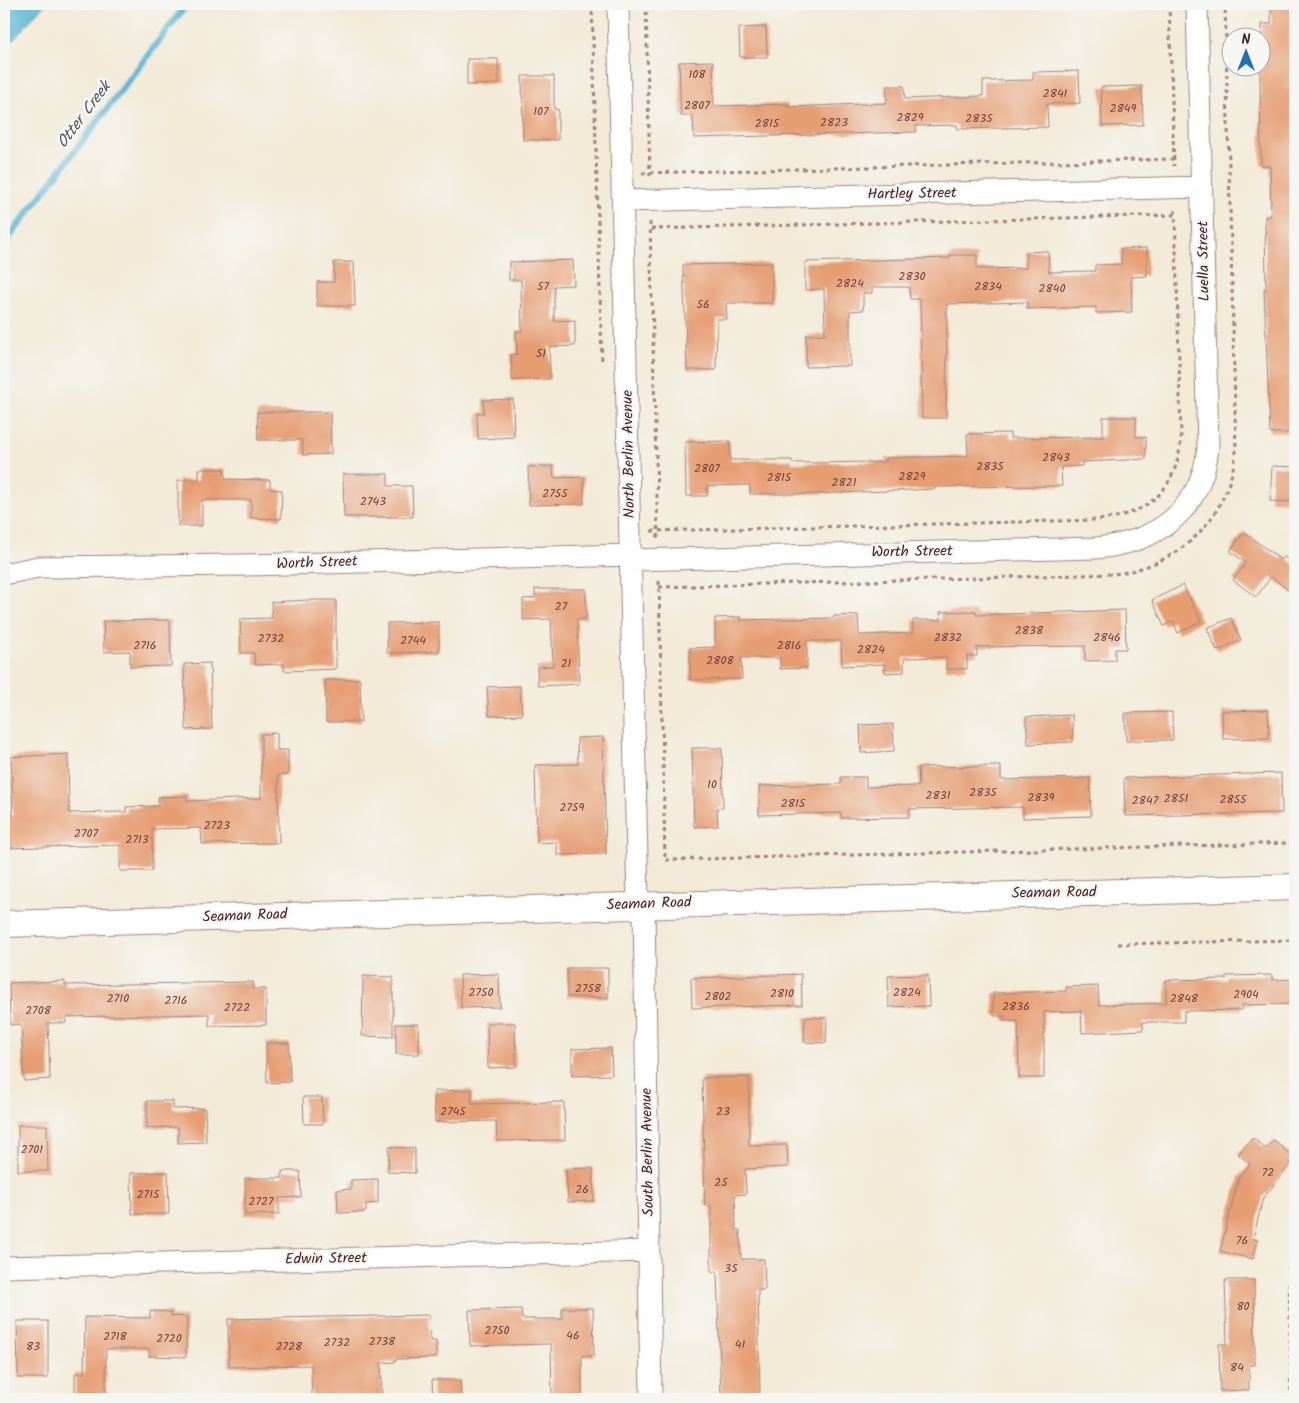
<svg xmlns="http://www.w3.org/2000/svg" width="1299" height="1403" font-family="Kalam,sans-serif">
	<style>
		.water { fill: #57b4d5; stroke: #506a80 }
		.lines { fill: none; stroke-linecap: round; stroke-linejoin: round }
		.stream { stroke: #57b4d5; stroke-width: 7 }
		.building { fill: #e69d72 }
		.minor-casing { stroke: #9e8481; stroke-width: 23 }
		.tertiary-casing { stroke: #9e8481; stroke-width: 28 }
		.path { stroke: #9e8481; stroke-width: 3; stroke-dasharray: 4 4; stroke-linecap: butt }
		.minor { stroke: #fff; stroke-width: 21 }
		.tertiary { stroke: #fff; stroke-width: 26 }
		.labels { text-anchor: middle; dominant-baseline: central; stroke-width: 5; stroke-linejoin: round; paint-order: stroke }
		.number-label { font-size: 12px; fill: #713e3d }
		.street-label { font-size: 15px; fill: #4a1f2b; stroke: #f6f6f2 }
		.water-label { font-size: 16px; font-style: italic; fill: #4f5366; stroke: #f6f6f2 }
	</style>
	<rect width="100%" height="100%" fill="#f6f6f2"/>
	<filter id="ink" filterUnits="userSpaceOnUse"><feTurbulence type="fractalNoise" baseFrequency=".02" numOctaves="2"/><feDisplacementMap in="SourceGraphic" scale="10" xChannelSelector="R" yChannelSelector="G"/><feConvolveMatrix kernelMatrix="1 2 1 2 8 2 1 2 1" color-interpolation-filters="sRGB"/></filter>
	<filter id="wash" filterUnits="userSpaceOnUse"><feTurbulence type="fractalNoise" baseFrequency=".0096" numOctaves="4" result="noise"/><feDisplacementMap in="SourceGraphic" scale="20" xChannelSelector="R" yChannelSelector="G"/><feGaussianBlur stdDeviation="1.12" result="paint"/><feColorMatrix in="noise" values="0 0 0 0 0 0 0 0 0 0 0 0 0 0 0 0 0 1.4 0 .05"/><feComposite in="paint" operator="in"/></filter>
	<g filter="url(#wash)">
		<rect width="100%" height="100%" fill="#f3ead7"/>
		<path class="water" d="M4 4H45L4 50Z"/>
		<g class="lines">
			<path class="stream" d="M4 244 187 4"/>
		</g>
		<g id="blocks">
			<path class="building" d="M1271 4H1295V433H1270L1264 289H1266L1265 216H1271L1270 166H1261L1260 75 1262 24H1271Z
				M766 27 767 57H740L739 28Z
				M467 59H498L499 84 467 85Z
				M713 61 714 106 788 104V107L887 103 886 86H904L905 99 983 96V81L1033 80V72L1079 71 1080 103 1047 104 1048 127 957 129V125L916 126V132L694 138 693 116H681L679 62Z
				M522 76H554V109H558V140H523Z
				M1142 86 1143 125 1102 126 1101 87Z
				M1147 248V276L1131 277 1132 312 1096 313V307L1027 309V302L947 304 946 418H922L920 299H910L909 287H872V293H863V310L850 311V366L806 367V335L825 334 824 289 805 290V262L950 258V255H977V269L1026 268V252L1048 251 1049 272 1095 271V265L1121 264V249Z
				M573 260 574 285 554 286V321L575 320V346L549 347 550 379 512 380 511 354H517L516 331H522L521 280H509V262Z
				M334 262H354L355 306H317V282H334Z
				M772 263V303H726L727 319H717L716 370H687L683 265Z
				M513 399 514 437 478 439 477 413H484L483 400Z
				M257 412H330L331 454 303 455 302 440H258Z
				M1103 417H1136V437H1146V459L1082 462V466L1061 467 1062 486 935 487V489L813 494H750V485L707 486V496H686L685 442 730 441V460H792V463L886 462V458L968 456 967 434 1010 433V438L1103 437Z
				M553 466 554 478 584 477V504L529 505 528 467Z
				M1272 466 1295 467V502L1270 501Z
				M199 469H225V479L270 480V489L282 490 281 519 251 518V500H202V526H178V480H199Z
				M343 474H388V486H412L413 517H344Z
				M1244 532 1281 560 1283 556 1295 565V595L1271 577 1256 597 1233 580 1246 563 1230 551Z
				M1183 585 1201 621 1178 633 1173 621 1164 626 1152 600Z
				M535 589H586V619H577L579 684 538 686 537 667 553 666 551 619 523 620V599L535 598Z
				M309 600H336V669L284 671V664L255 665 254 653H241L240 619 272 618 271 602Z
				M1125 610 1126 649H1115V660L1085 661V646L977 647V656H967V669H946V657L904 658V672L885 673V664L842 666 841 641H807V668L780 669V658H741L742 679 690 680V648L715 647V618L741 617V620L834 618V616L858 615 859 635 913 633V620H941L940 612 976 611V615Z
				M1231 618 1241 640 1217 651 1207 628Z
				M170 620 171 666 130 667V651L104 652 103 621Z
				M439 622V652L387 653V623Z
				M210 663 212 729 186 730 184 664Z
				M360 679 361 722H326L325 680Z
				M520 686 522 715 489 716 487 687Z
				M1268 710 1269 738 1223 739 1222 711Z
				M1172 712 1173 740 1126 741 1125 713Z
				M1072 715 1073 742 1028 744 1026 717Z
				M893 724 894 751 861 753 860 725Z
				M277 733V750H288V775H278L279 843 202 844 201 828 152 829V871H120V845L4 848V817L13 816 11 757 68 754 69 813 126 812V807L158 806V797L187 796V801L261 798V734Z
				M603 737 606 854 557 855V842L537 843 535 765 578 764 577 738Z
				M692 748H722L723 808H717L718 826 694 827Z
				M1001 766V780L1090 778 1091 816 1023 818V807L909 809V817L841 818V813L759 815V786L841 784V777H866V787L919 786 918 767Z
				M1281 773 1282 813 1125 816 1124 778Z
				M567 968H608V998L567 997Z
				M499 974 500 1007 461 1008 460 975Z
				M801 974 802 1005 692 1008 691 978Z
				M928 975 929 1006 889 1007 888 976Z
				M1272 975V980L1295 979V1004L1242 1005V1010L1184 1011V1022H1143V1030L1082 1033 1081 1011 1044 1012V1078H1019L1018 1021H1004V1016H994L993 993 1066 991V987L1098 986 1099 1005 1166 1003V980L1226 979V976Z
				M363 976 393 977V1037L362 1036Z
				M65 981V985L253 982V989H266V1025L209 1026V1014L66 1017V1023H48L50 1079 24 1081 21 1024 10 1025 9 983Z
				M805 1017 827 1018 826 1043 804 1042Z
				M487 1023H515L516 1067 488 1068Z
				M396 1024H418L419 1054H396Z
				M266 1043H289L290 1082 267 1083Z
				M611 1048 612 1075 572 1076V1049Z
				M749 1077V1146L787 1145 788 1167 745 1169 746 1194 735 1195 736 1230H740L741 1259H764L765 1290H758L760 1399H721L717 1271 711 1272V1206H705L702 1078Z
				M472 1090V1104L564 1102 565 1140 497 1141 496 1121 435 1122 434 1091Z
				M303 1097H322L323 1124H304Z
				M147 1101H173V1109L205 1108 206 1142 178 1143V1127L147 1128Z
				M18 1125H47L48 1171H18Z
				M1253 1138 1266 1149 1274 1140 1295 1159 1263 1198 1253 1239 1258 1240 1253 1259 1220 1251 1239 1177 1250 1164 1238 1154Z
				M389 1147 415 1148V1173L388 1172Z
				M593 1168 594 1201 568 1202 566 1169Z
				M282 1171H300L301 1197 279 1198V1214L245 1215V1178H282Z
				M168 1172 169 1214H132L131 1173Z
				M378 1179V1203L366 1204V1212L338 1213 337 1190 351 1189V1180Z
				M1225 1280H1254L1255 1365H1249V1390L1220 1391 1219 1344H1227Z
				M562 1308H593L594 1356H582V1399H552L551 1344 470 1346 469 1310 521 1309 522 1319H562Z
				M150 1311 171 1312V1316L187 1317 186 1357 149 1356V1349H106V1399H75V1373H84L85 1317 150 1318Z
				M429 1315 430 1341H436V1358L395 1359V1362L381 1363 382 1399H312L311 1365 229 1367 228 1319Z
				M17 1321H48V1378H18Z
				M432 1380H460L461 1399H433Z"/>
		</g>
	</g>
	<g filter="url(#ink)">
		<use href="#blocks" fill-opacity="0" stroke="#9e8481" stroke-width="1"/>
		<g class="lines">
			<defs>
				<path id="minor" d="M618 4 638 905
					M623 201 1202 187
					M632 560 1096 548C1156 543 1202 511 1208 447L1197 4
					M4 574 38 567 245 565 632 555
					M644 904 651 1399
					M4 1267 649 1251"/>
				<path id="tertiary" d="M4 924 1295 887"/>
			</defs>
			<use href="#minor" class="minor-casing"/>
			<use href="#tertiary" class="tertiary-casing"/>
			<path class="path" d="M592 4 602 363
				M646 4 650 180
				M1169 4 1174 166
				M642 173 1174 159
				M650 222 658 538
				M651 229 1175 215
				M651 531 1095 520C1148 516 1178 490 1181 436L1175 209
				M659 581 665 860 1295 843
				M659 587 1114 574C1182 565 1229 518 1236 450L1225 4
				M1118 944 1295 940
				M1291 1399 1289 1266 1295 1239"/>
			<use href="#minor" class="minor"/>
			<use href="#tertiary" class="tertiary"/>
		</g>
	</g>
	<g class="labels">
		<g class="number-label">
			<text x="697" y="74">108</text>
			<text x="1055" y="93">2841</text>
			<text x="697" y="105">2807</text>
			<text x="1123" y="108">2849</text>
			<text x="541" y="111">107</text>
			<text x="910" y="117">2829</text>
			<text x="979" y="118">2835</text>
			<text x="834" y="122">2823</text>
			<text x="767" y="123">2815</text>
			<text x="912" y="276">2830</text>
			<text x="850" y="283">2824</text>
			<text x="543" y="286">57</text>
			<text x="988" y="286">2834</text>
			<text x="1052" y="288">2840</text>
			<text x="703" y="304">56</text>
			<text x="541" y="353">51</text>
			<text x="1056" y="457">2843</text>
			<text x="990" y="466">2835</text>
			<text x="707" y="468">2807</text>
			<text x="912" y="476">2829</text>
			<text x="779" y="477">2815</text>
			<text x="844" y="482">2821</text>
			<text x="555" y="493">2755</text>
			<text x="373" y="501">2743</text>
			<text x="561" y="606">27</text>
			<text x="1029" y="630">2838</text>
			<text x="948" y="637">2832</text>
			<text x="1107" y="637">2846</text>
			<text x="271" y="638">2732</text>
			<text x="413" y="640">2744</text>
			<text x="145" y="645">2716</text>
			<text x="789" y="645">2816</text>
			<text x="871" y="649">2824</text>
			<text x="720" y="660">2808</text>
			<text x="566" y="663">21</text>
			<text x="712" y="784">10</text>
			<text x="983" y="792">2835</text>
			<text x="938" y="795">2831</text>
			<text x="1041" y="797">2839</text>
			<text x="1176" y="798">2851</text>
			<text x="1233" y="799">2855</text>
			<text x="1145" y="800">2847</text>
			<text x="793" y="803">2815</text>
			<text x="572" y="807">2759</text>
			<text x="217" y="825">2723</text>
			<text x="86" y="833">2707</text>
			<text x="137" y="839">2713</text>
			<text x="588" y="988">2758</text>
			<text x="481" y="992">2750</text>
			<text x="907" y="992">2824</text>
			<text x="782" y="993">2810</text>
			<text x="1246" y="994">2904</text>
			<text x="718" y="996">2802</text>
			<text x="118" y="998">2710</text>
			<text x="1184" y="998">2848</text>
			<text x="176" y="1000">2716</text>
			<text x="1016" y="1006">2836</text>
			<text x="237" y="1007">2722</text>
			<text x="38" y="1010">2708</text>
			<text x="453" y="1111">2745</text>
			<text x="723" y="1111">23</text>
			<text x="32" y="1149">2701</text>
			<text x="1268" y="1172">72</text>
			<text x="721" y="1182">25</text>
			<text x="582" y="1189">26</text>
			<text x="148" y="1194">2715</text>
			<text x="261" y="1201">2727</text>
			<text x="1242" y="1240">76</text>
			<text x="731" y="1268">35</text>
			<text x="1243" y="1306">80</text>
			<text x="497" y="1330">2750</text>
			<text x="573" y="1335">46</text>
			<text x="115" y="1336">2718</text>
			<text x="169" y="1338">2720</text>
			<text x="382" y="1341">2738</text>
			<text x="337" y="1342">2732</text>
			<text x="740" y="1344">41</text>
			<text x="33" y="1346">83</text>
			<text x="289" y="1346">2728</text>
			<text x="1237" y="1367">84</text>
		</g>
		<g class="street-label">
			<text transform="translate(912 194) rotate(-1)">Hartley Street</text>
			<text transform="translate(1204 261) rotate(-91)">Luella Street</text>
			<text transform="translate(629 454) rotate(-91)">North Berlin Avenue</text>
			<text transform="translate(912 552) rotate(-1)">Worth Street</text>
			<text transform="translate(317 563) rotate(-2)">Worth Street</text>
			<text transform="translate(1054 893) rotate(-1)">Seaman Road</text>
			<text transform="translate(649 904) rotate(-2)">Seaman Road</text>
			<text transform="translate(245 916) rotate(-2)">Seaman Road</text>
			<text transform="translate(648 1152) rotate(-91)">South Berlin Avenue</text>
			<text transform="translate(326 1259) rotate(-1)">Edwin Street</text>
		</g>
		<g class="water-label">
			<text transform="translate(84 115) rotate(-53)">Otter Creek</text>
		</g>
	</g>
	<rect width="1299" height="1403" fill="none" stroke="#f6f6f2" stroke-width="20"/>
	<g transform="translate(1246 52)"><circle r="24" fill="#f6f6f2" stroke="#b1a0a2"/>
	<path d="M0-4L9 19L0 12L-9 19Z" fill="#1f6fb2"/>
	<text y="-8" font-size="14" font-weight="bold" text-anchor="middle" fill="#4a1f2b">N</text>
	</g>
</svg>
